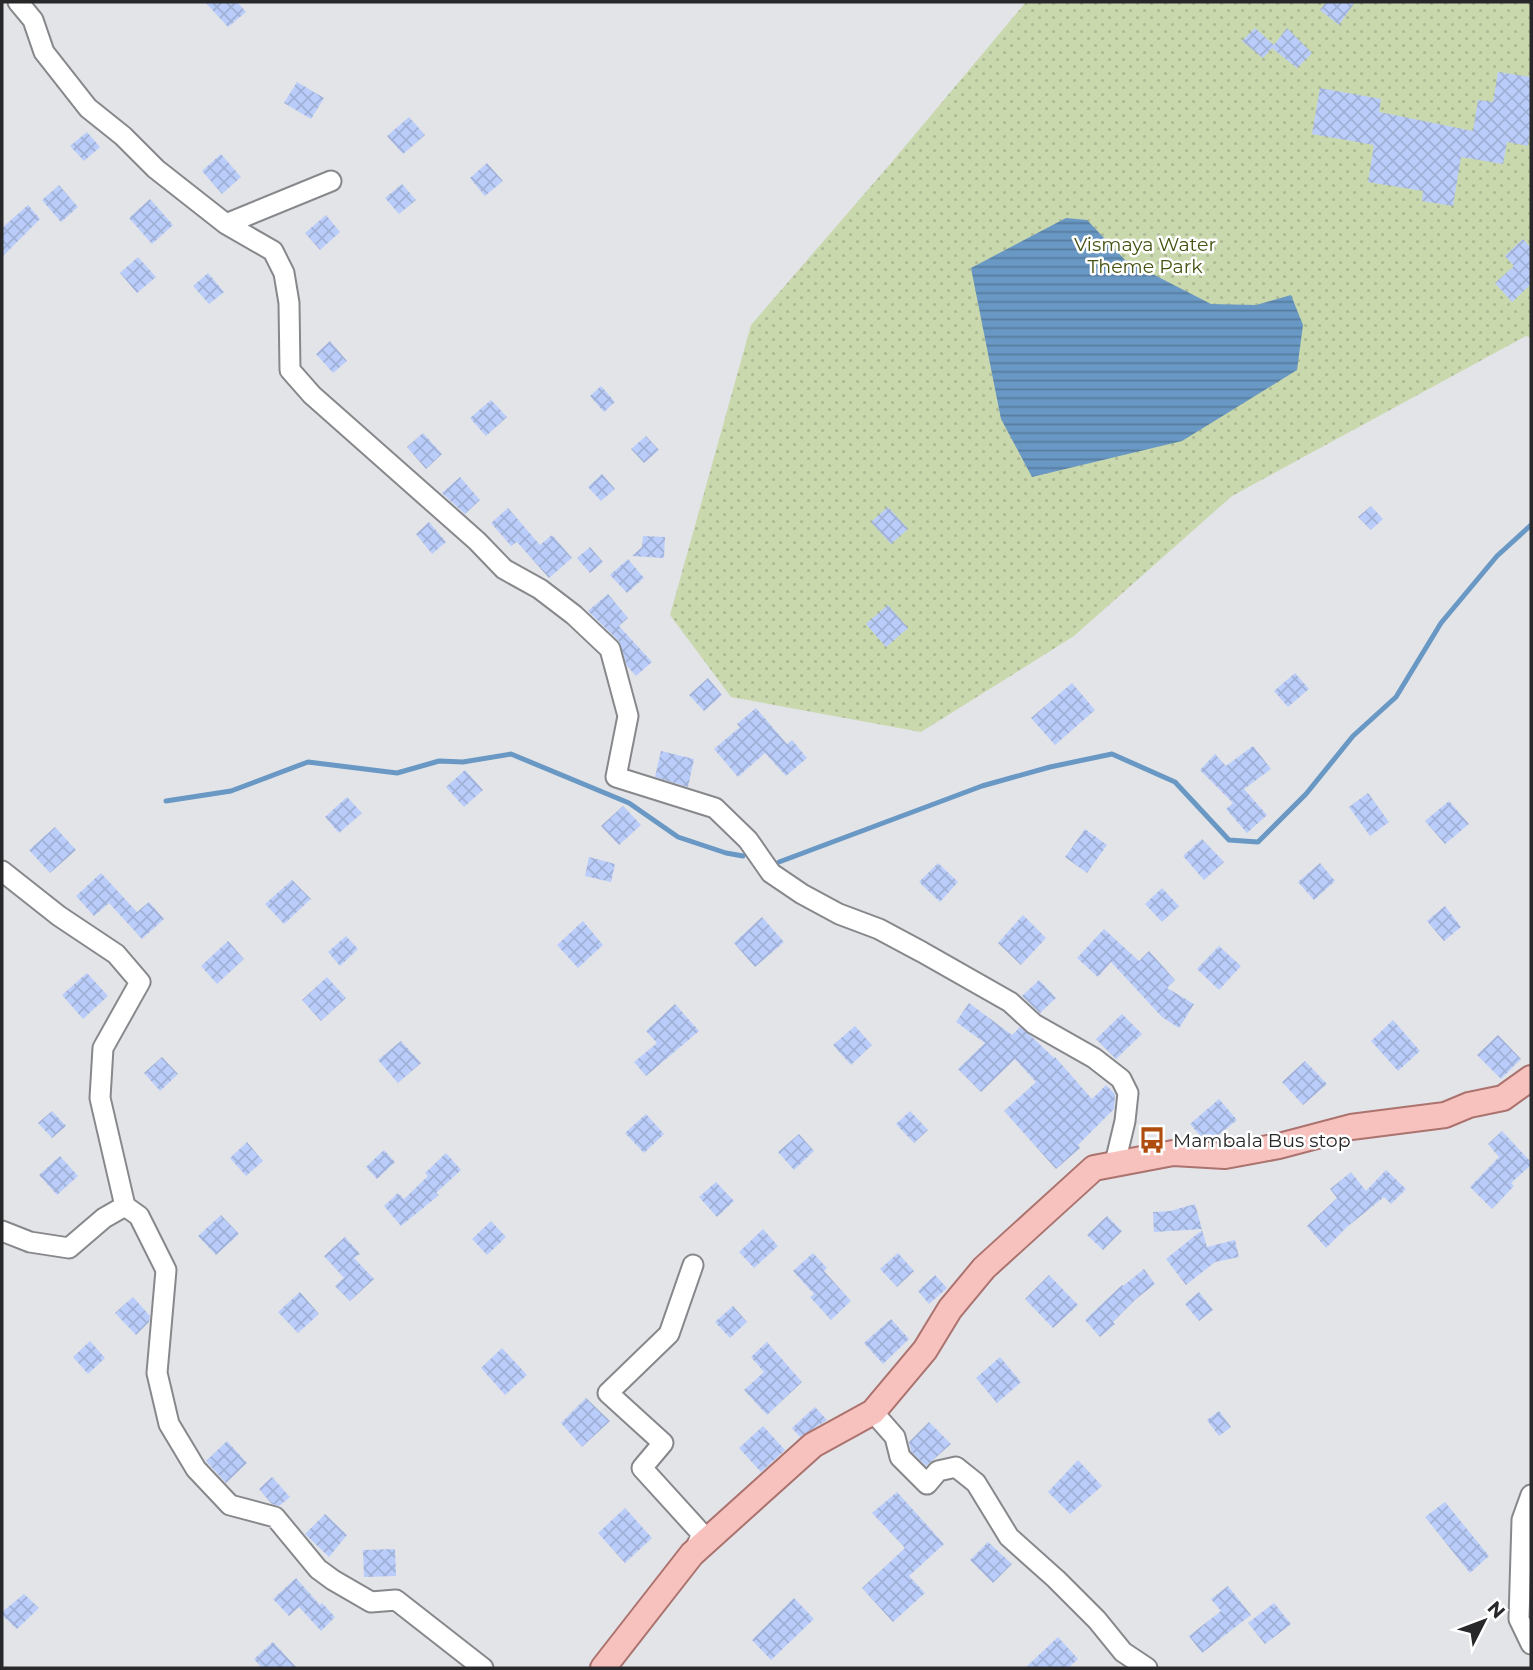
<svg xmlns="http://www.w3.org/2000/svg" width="1533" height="1670" font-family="Montserrat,sans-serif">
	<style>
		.park { fill: url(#park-dots) }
		.water { fill: url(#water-rules) }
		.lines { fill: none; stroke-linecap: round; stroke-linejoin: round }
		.stream { stroke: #6998c4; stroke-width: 5 }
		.building { fill: url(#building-cross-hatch) }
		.minor-casing { stroke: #86888b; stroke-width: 23 }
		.major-casing { stroke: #ab726e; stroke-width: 28 }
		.minor { stroke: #fff; stroke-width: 19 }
		.major { stroke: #f7c2be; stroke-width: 24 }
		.labels { text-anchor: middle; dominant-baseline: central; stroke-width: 5; stroke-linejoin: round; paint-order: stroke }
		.park-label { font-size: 19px; fill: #445413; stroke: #fff }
		.poi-label { font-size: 19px; fill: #28282a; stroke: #fff; text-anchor: start }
	</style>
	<defs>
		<pattern id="park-dots" width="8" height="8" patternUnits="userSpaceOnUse" patternTransform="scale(1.75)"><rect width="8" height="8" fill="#cad8ae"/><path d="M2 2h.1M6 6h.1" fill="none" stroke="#aeb996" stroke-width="1.8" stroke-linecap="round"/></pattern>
		<pattern id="water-rules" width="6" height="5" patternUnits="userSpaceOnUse" patternTransform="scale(1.75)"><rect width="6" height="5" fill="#6998c4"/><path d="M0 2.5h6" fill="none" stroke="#567c9f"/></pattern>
		<pattern id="building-cross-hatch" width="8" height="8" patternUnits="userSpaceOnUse" patternTransform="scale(1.75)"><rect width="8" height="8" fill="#bacdfa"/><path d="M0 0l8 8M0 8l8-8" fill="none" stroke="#a0b0d6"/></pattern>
	</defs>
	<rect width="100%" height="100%" fill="#e3e4e8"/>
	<path class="park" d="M1026 2H1531V338L1526 336 1232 496 1074 636 921 732 731 697 670 615 751 325 891 163Z"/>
	<path class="water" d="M1066 218 1087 220 1125 260 1211 304 1256 305 1291 295 1303 325 1297 370 1182 441 1032 477 1001 419 971 268Z"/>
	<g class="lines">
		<path class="stream" d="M166 801 231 791 308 762 397 773 439 761 463 762 511 754 629 803 678 837 726 853 743 856
			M779 862 982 786 1050 767 1112 754 1175 782 1229 840 1258 842 1306 794 1353 736 1396 697 1441 623 1497 556 1531 525"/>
	</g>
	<path class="building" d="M205 2H237L246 12 228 27Z
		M1326 2H1355L1339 25 1320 10Z
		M1255 28 1274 45 1287 28 1312 53 1297 68 1272 48 1263 58 1242 41Z
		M1498 72 1531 77V125L1528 146 1507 142 1503 164 1461 157 1453 206 1422 201 1423 191 1368 182 1374 145 1312 134 1320 88 1381 99 1379 112 1473 131 1478 100 1493 102Z
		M297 82 324 98 311 119 284 103Z
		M409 117 425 135 403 154 387 136Z
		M87 132 100 147 84 161 70 146Z
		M221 154 241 177 222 194 202 171Z
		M487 163 503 181 485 196 470 178Z
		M402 184 416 200 399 214 385 198Z
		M59 185 78 207 61 222 42 200Z
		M150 199 173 225 152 244 129 218Z
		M28 205 40 219 2 257V228Z
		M326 215 340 232 320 250 305 233Z
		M1523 239 1531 248V284L1512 302 1495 283 1514 266 1505 256Z
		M138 257 156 277 137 293 120 273Z
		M208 273 224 292 209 304 193 286Z
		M330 341 347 361 333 373 316 354Z
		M601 386 615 402 604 412 590 396Z
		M491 400 507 417 486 436 470 418Z
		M423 433 442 454 426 469 407 447Z
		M646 436 659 450 644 463 631 449Z
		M602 474 615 489 601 501 588 487Z
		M460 477 480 500 465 514 442 493Z
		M1371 506 1383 519 1371 530 1358 517Z
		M888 507 908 529 891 544 871 522Z
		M508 508 540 545 552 535 572 558 549 578 517 542 511 546 491 523Z
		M429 522 446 542 432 554 416 534Z
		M643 536 665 537 664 558 632 556 642 547Z
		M590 547 603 562 590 573 577 558Z
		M628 559 644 578 627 593 610 575Z
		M608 594 628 618 619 626 652 662 636 676 627 666 619 641 588 611Z
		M888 605 908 628 886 647 866 624Z
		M1295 673 1309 689 1288 707 1274 691Z
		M708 678 722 695 704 711 689 695Z
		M1072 683 1095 710 1055 745 1031 718Z
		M756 708 787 744 792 740 807 758 786 776 765 753 738 777 714 749 740 727 737 724Z
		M1253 746 1271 769 1244 789 1267 815 1247 833 1226 809 1233 803 1200 770 1215 754 1226 766Z
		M661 751 694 759 688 787 655 777Z
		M465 770 483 790 464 807 446 787Z
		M1368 793 1389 822 1370 836 1349 807Z
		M347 797 362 813 339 833 325 817Z
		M1449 801 1469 824 1445 844 1425 821Z
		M623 806 641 825 619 845 601 826Z
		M55 827 76 850 50 873 29 850Z
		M1085 829 1107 845 1087 873 1065 857Z
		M1202 839 1224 862 1204 880 1183 856Z
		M589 857 615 864 611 882 585 876Z
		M938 863 958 882 940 902 919 882Z
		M1320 863 1335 881 1314 900 1298 882Z
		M101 873 137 912 149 902 164 919 142 939 109 903 94 916 76 896Z
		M292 880 311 899 284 924 265 904Z
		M1162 888 1179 906 1162 922 1145 904Z
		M1445 906 1461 927 1444 941 1427 921Z
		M1023 915 1046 938 1021 965 998 943Z
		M762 917 784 942 755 967 734 943Z
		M583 921 603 945 578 968 557 945Z
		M1104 929 1139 961 1149 951 1175 980 1167 988 1194 1004 1179 1028 1162 1017 1111 962 1098 977 1077 958Z
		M346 936 358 949 340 966 328 952Z
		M228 941 244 959 217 984 201 966Z
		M1219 946 1241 966 1219 990 1197 969Z
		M87 973 108 996 83 1019 62 995Z
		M327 977 346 998 321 1021 302 1000Z
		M1039 980 1056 998 1040 1013 1022 996Z
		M969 1003 1012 1035 1020 1027 1032 1037 1054 1058 1055 1057 1092 1099 1106 1085 1115 1094 1114 1109 1078 1145 1080 1148 1056 1169 1004 1111 1036 1082 1015 1059 981 1092 958 1069 985 1043 956 1022Z
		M675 1004 699 1031 646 1076 634 1062 657 1043 646 1031Z
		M1122 1014 1142 1034 1116 1059 1096 1039Z
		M1393 1020 1420 1051 1398 1071 1371 1041Z
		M855 1026 872 1045 851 1065 833 1045Z
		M1498 1035 1521 1059 1501 1079 1477 1055Z
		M401 1041 421 1063 398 1083 378 1060Z
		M162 1057 178 1074 160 1091 144 1073Z
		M1305 1061 1327 1084 1303 1105 1282 1082Z
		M1219 1099 1237 1120 1212 1140H1204L1190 1124Z
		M52 1111 66 1126 52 1138 38 1123Z
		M910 1111 928 1130 914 1143 896 1124Z
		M646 1114 664 1134 644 1153 625 1133Z
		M1502 1131 1531 1162V1165L1511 1183 1514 1186 1492 1209 1470 1187 1499 1157 1488 1144Z
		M799 1134 814 1151 794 1170 778 1152Z
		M247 1142 263 1161 246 1176 230 1158Z
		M384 1150 395 1162 377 1179 366 1167Z
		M446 1153 461 1170 436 1193 439 1195 401 1226 384 1206 398 1193 404 1199 428 1176 425 1173Z
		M60 1156 78 1176 57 1195 39 1175Z
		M1386 1170 1406 1189 1391 1204 1384 1197 1347 1227 1326 1248 1307 1226 1337 1198 1330 1189 1351 1172 1366 1191Z
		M716 1182 734 1201 717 1217 699 1197Z
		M1195 1204 1202 1229 1154 1232 1153 1212 1170 1211Z
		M221 1215 239 1234 216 1255 198 1236Z
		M1107 1216 1122 1231 1103 1250 1087 1235Z
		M491 1221 506 1237 487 1255 472 1239Z
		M763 1229 778 1246 754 1268 739 1252Z
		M1202 1230 1207 1247 1235 1240 1239 1257 1215 1262 1186 1285 1166 1259Z
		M345 1237 360 1254 354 1258 374 1279 350 1301 335 1286 344 1278 324 1256Z
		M813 1253 827 1268 824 1271 851 1301 831 1320 810 1297 814 1294 793 1271Z
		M898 1253 914 1271 897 1287 880 1269Z
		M1144 1269 1155 1284 1136 1299 1113 1322 1115 1324 1100 1337 1085 1320 1122 1285 1123 1286Z
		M935 1275 947 1288 929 1304 918 1291Z
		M1049 1275 1078 1305 1053 1328 1025 1299Z
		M300 1292 319 1314 298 1333 278 1312Z
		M1199 1292 1213 1310 1199 1321 1185 1304Z
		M133 1297 150 1316 149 1322 136 1335 115 1313Z
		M733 1306 747 1322 730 1338 715 1322Z
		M891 1319 909 1339 883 1364 864 1343Z
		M90 1341 105 1358 88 1374 73 1357Z
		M767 1342 802 1382 767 1415 744 1390 764 1372 751 1357Z
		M502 1348 527 1375 505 1395 481 1368Z
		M1000 1357 1021 1382 997 1403 976 1378Z
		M586 1398 610 1421 582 1447 561 1423Z
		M815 1407 827 1420 800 1437 792 1428Z
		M1219 1411 1231 1427 1219 1436 1207 1420Z
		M929 1422 951 1444 926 1466 911 1451 909 1442Z
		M763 1426 785 1450 761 1472 739 1448Z
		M227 1441 247 1463 226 1483 206 1461Z
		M1078 1460 1102 1486 1070 1514 1048 1492Z
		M272 1477 290 1497 279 1506 272 1504 259 1489Z
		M897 1492 944 1544 909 1576 925 1593 893 1622 862 1588 905 1548 872 1513Z
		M1445 1502 1489 1556 1470 1573 1425 1517Z
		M625 1508 652 1538 625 1563 598 1533Z
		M325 1514 347 1535 329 1557 305 1534Z
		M988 1542 1012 1564 993 1583 970 1560Z
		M395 1549 396 1576 364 1577 363 1550Z
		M296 1578 320 1605 322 1603 335 1617 321 1631 299 1607 289 1616 273 1599Z
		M1228 1586 1251 1615 1202 1653 1189 1636 1221 1611 1211 1599Z
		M24 1594 39 1608 17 1629 2 1615V1612Z
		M794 1598 814 1619 771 1660 752 1640Z
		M1274 1603 1291 1624 1265 1644 1248 1623Z
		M1058 1637 1078 1659 1068 1668H1025Z
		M273 1642 297 1668H262L254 1659Z"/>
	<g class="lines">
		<defs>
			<path id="minor" d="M18 2 33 20 44 52 88 108 123 136 156 169 226 224 273 251 284 273 289 303 290 370 312 395 477 541 504 569 540 589 574 615 610 649 628 716 616 777 715 808 748 840 771 873 802 894 839 914 879 929 922 952 1010 1002 1034 1024 1094 1058 1121 1079 1128 1093 1125 1121 1115 1163
				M226 224 331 181
				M2 871 59 916 116 954 140 982 103 1048 100 1098 125 1206
				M2 1231 30 1242 69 1248 104 1218 125 1206 139 1216 166 1270 157 1373 169 1424 196 1469 230 1505 275 1517 318 1569 333 1580 371 1602 396 1600 483 1668
				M873 1412 895 1437 900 1457 927 1484 938 1471 956 1467 976 1483 1009 1537 1056 1579 1097 1620 1123 1652 1147 1668
				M1531 1495 1522 1520 1519 1619 1531 1644
				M693 1554 702 1534 642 1468 663 1443 608 1393 669 1334 693 1265"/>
			<path id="major" d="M603 1668 692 1554 813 1445 873 1412 925 1350 950 1309 984 1268 1094 1168 1173 1153 1225 1156 1279 1146 1351 1127 1445 1115 1469 1105 1503 1098 1531 1078"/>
		</defs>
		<use href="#minor" class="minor-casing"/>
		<use href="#major" class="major-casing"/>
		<use href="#minor" class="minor"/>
		<use href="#major" class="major"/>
	</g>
	<defs>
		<symbol id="bus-bare" viewBox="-9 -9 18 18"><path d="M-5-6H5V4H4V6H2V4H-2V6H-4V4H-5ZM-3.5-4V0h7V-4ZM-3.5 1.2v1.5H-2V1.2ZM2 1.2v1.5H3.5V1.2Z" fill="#ae4d0d" stroke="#fff" stroke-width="2.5" paint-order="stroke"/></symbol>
	</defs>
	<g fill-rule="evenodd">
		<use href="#bus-bare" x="1133" y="1121" width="38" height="38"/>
	</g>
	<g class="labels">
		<g class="park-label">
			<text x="1145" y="244">Vismaya Water<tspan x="1145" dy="22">Theme Park</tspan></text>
		</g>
		<g class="poi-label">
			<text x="1173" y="1140">Mambala Bus stop</text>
		</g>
	</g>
	<rect width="1533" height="1670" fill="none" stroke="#28282a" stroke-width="7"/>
	<g transform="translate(1484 1621) rotate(48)" stroke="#ffffff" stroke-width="5" paint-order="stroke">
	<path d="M0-5L12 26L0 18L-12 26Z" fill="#28282a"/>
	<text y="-10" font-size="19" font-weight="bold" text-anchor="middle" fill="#28282a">N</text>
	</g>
</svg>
